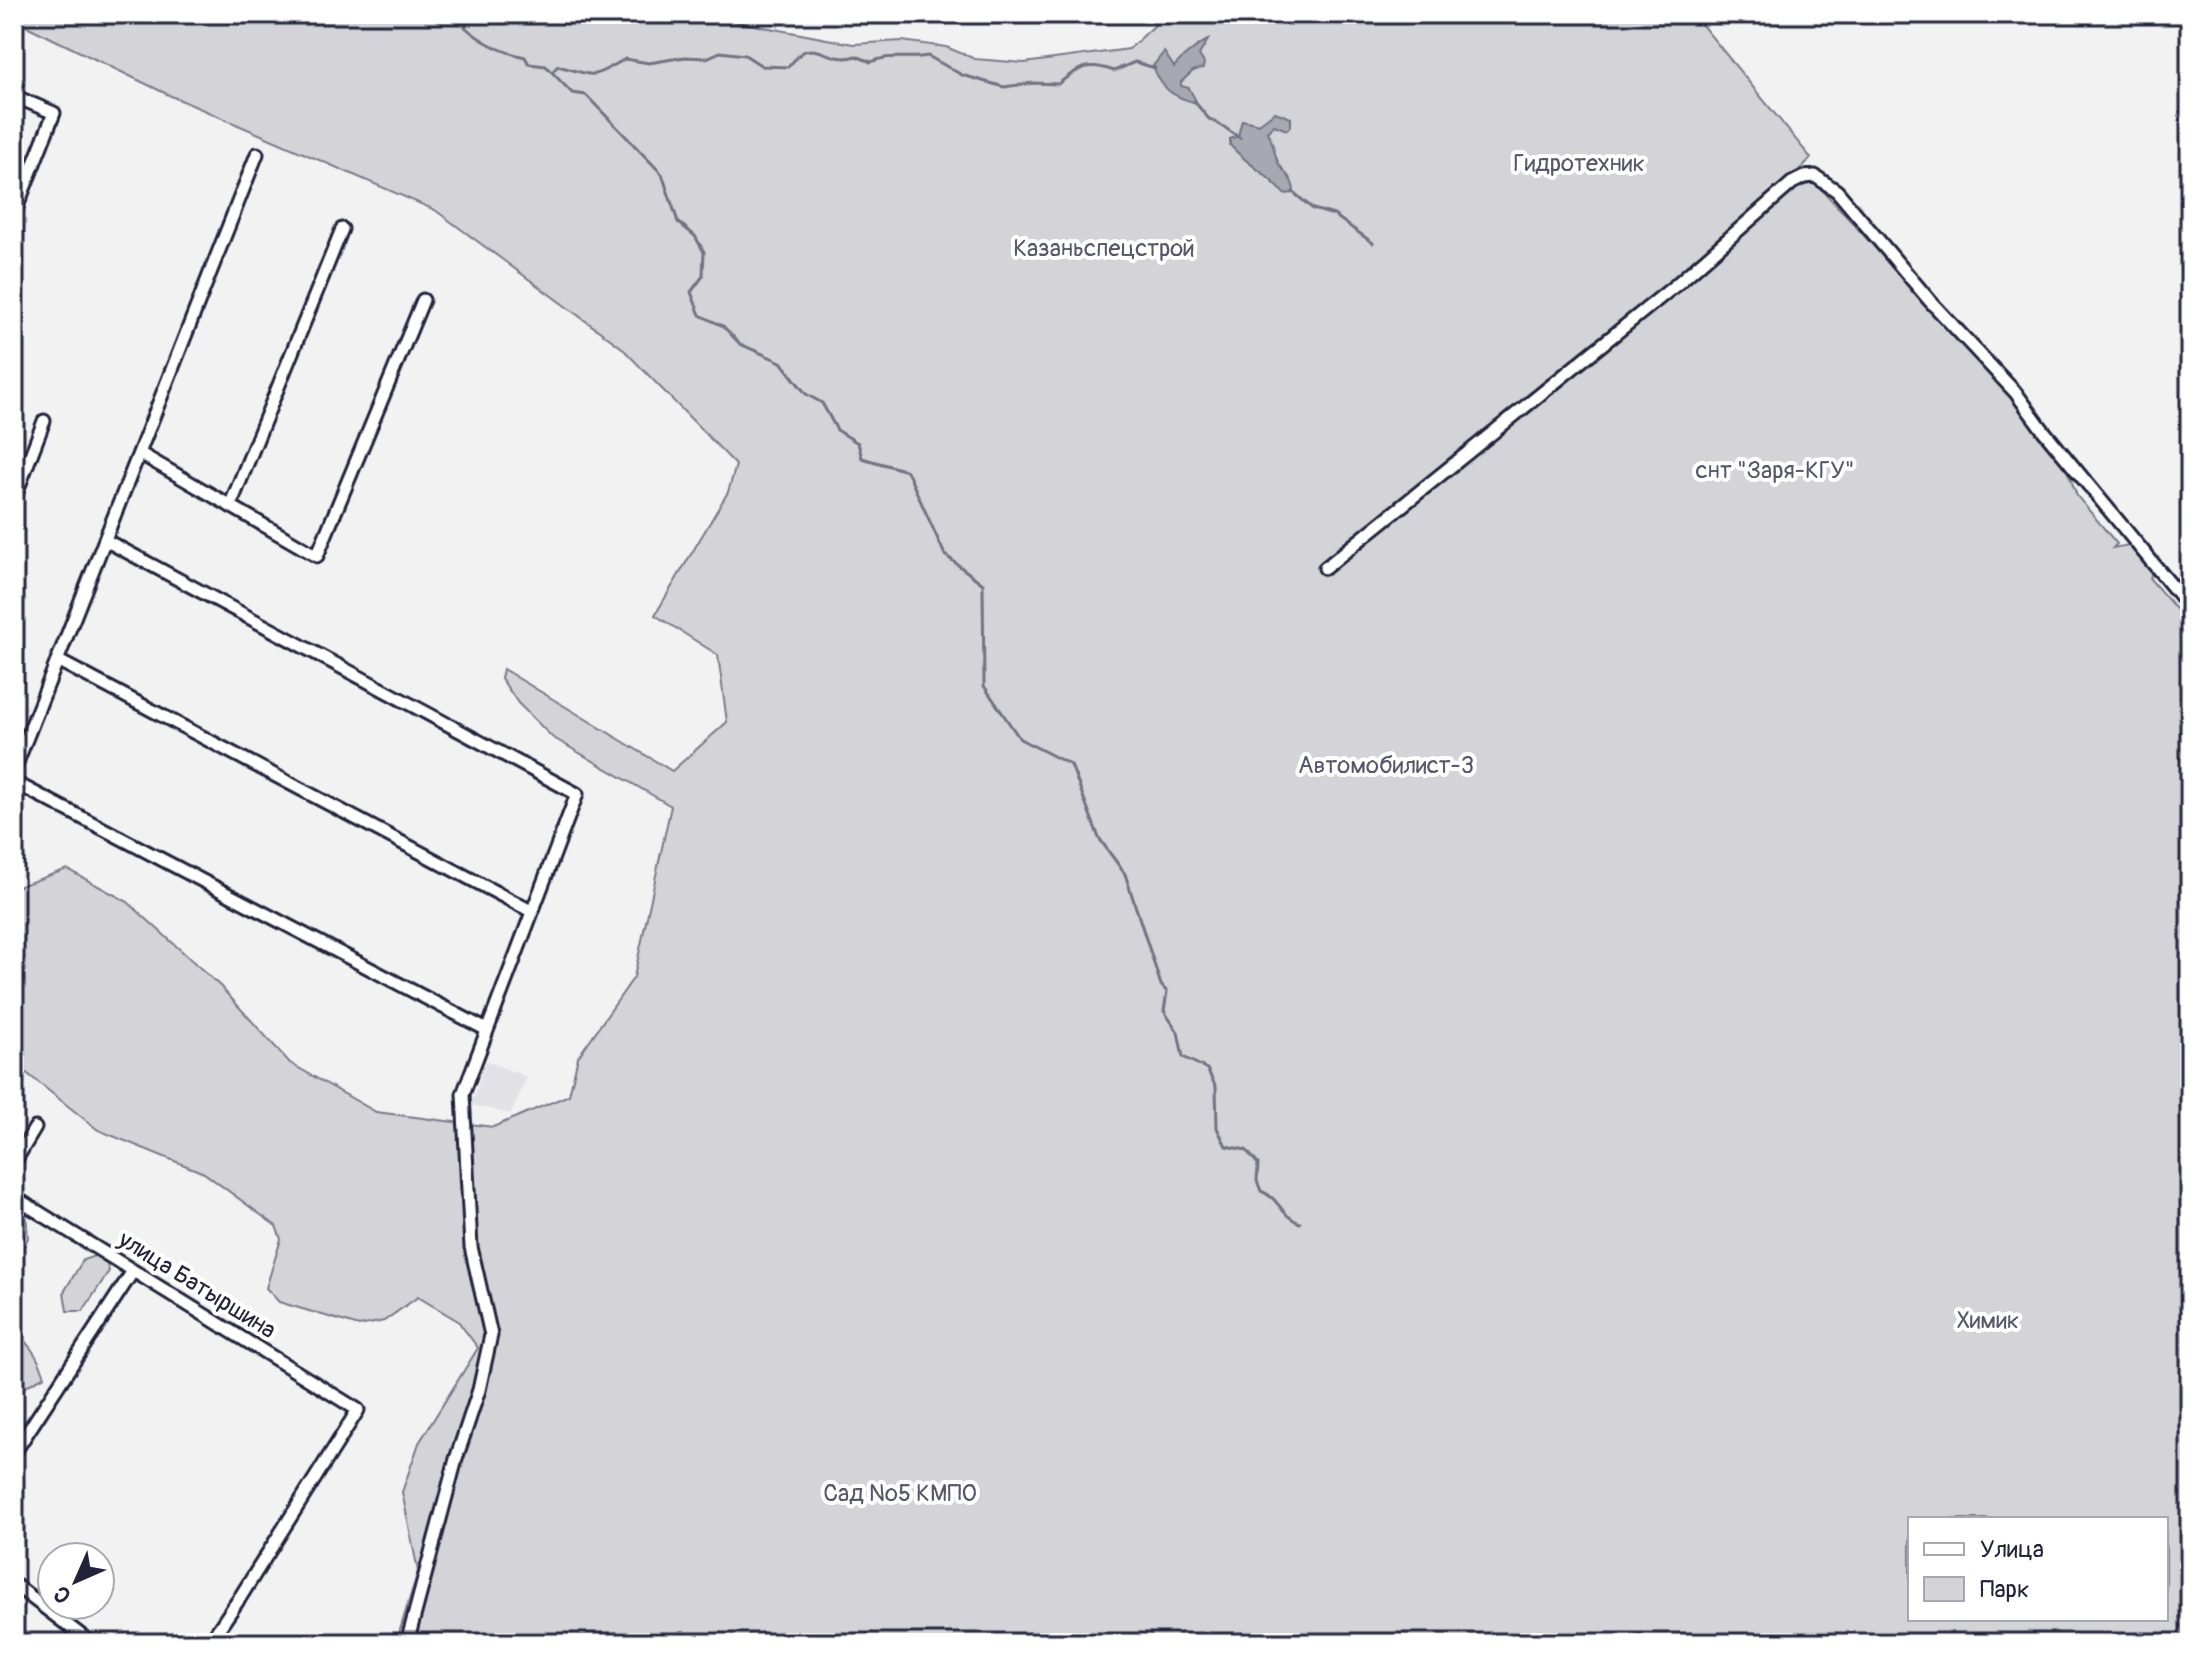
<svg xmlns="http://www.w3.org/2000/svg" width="2204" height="1657" font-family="Pangolin,sans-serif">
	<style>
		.built { fill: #e2e2e6 }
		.green { fill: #d3d3d8; stroke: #7a7a8a; stroke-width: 2; fill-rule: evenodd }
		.water { fill: #a8a8b2; stroke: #727282; stroke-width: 2 }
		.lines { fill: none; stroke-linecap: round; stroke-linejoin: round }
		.stream { stroke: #727282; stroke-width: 3 }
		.street-casing { stroke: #22223b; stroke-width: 17 }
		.street { stroke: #fff; stroke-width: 11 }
		.labels { text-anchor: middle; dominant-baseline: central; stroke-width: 8; stroke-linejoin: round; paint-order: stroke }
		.park-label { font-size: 24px; fill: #57576a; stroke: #fff }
		.street-label { font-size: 24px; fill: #22223b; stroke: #fff }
	</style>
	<rect width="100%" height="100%" fill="#f2f2f3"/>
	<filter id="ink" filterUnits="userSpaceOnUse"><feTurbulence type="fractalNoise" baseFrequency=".0125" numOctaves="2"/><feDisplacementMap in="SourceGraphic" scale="16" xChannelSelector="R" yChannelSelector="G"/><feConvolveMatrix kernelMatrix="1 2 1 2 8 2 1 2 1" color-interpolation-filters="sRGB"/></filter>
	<g filter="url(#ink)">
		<path class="built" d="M486 1061 527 1077 511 1114 471 1105Z"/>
		<path class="green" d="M14 14H613L645 18H717L853 44 902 41 946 47 975 59 1024 63 1129 49 1167 14H1693L1811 158C1793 178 1771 193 1751 212 1698 259 1645 305 1590 350L1576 357 1556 377 1318 568 1326 573 1576 373 1757 219 1798 186 1816 183 2014 400 2067 469 2077 496 2117 544 2113 548 2129 545 2152 570 2150 579 2190 625V1643H396L418 1571 402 1492 419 1443 478 1348 458 1321 418 1297 384 1321 359 1326 279 1302 266 1288 281 1239 276 1226 204 1173 98 1130 19 1067 14 1071V895L17 887 67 869 128 902 220 986 290 1063 376 1112 493 1127 569 1095 578 1057 634 977 671 806 552 737 518 703 501 678 503 669 672 771 727 722 718 655 655 615 728 492 736 465 621 347 435 210 171 96 14 20ZM1910 1519H2166V1619H1910Z
			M25 1200 28 1238 14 1265V1201Z
			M103 1253 109 1271 83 1311H67L64 1292 83 1260Z
			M14 1331C30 1344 38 1357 45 1376L23 1388 14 1389Z"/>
		<path class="water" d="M1208 40 1199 55 1204 63 1203 68 1193 71 1181 82V86L1189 88 1197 103C1173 97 1162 90 1153 66L1164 52 1174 67C1180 59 1199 44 1208 40Z
			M1275 112 1291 118V125L1287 130 1274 125 1267 132C1275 144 1273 153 1279 164 1286 175 1294 179 1294 193L1284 194C1270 175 1246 164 1230 145V139L1238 136 1242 120 1259 124Z"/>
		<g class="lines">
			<path class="stream" d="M436 14H446
				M446 14 468 18 470 20 465 27C483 43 501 52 525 57L529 64 546 66 572 93 586 95 662 174 678 222 695 236 704 252 703 276 691 292 700 315 723 326 740 344 781 362 806 394 822 403 837 430 858 443 862 458 907 471 945 555 983 584 984 686 1020 739 1071 765 1099 838 1125 874 1161 985 1167 992 1164 1011 1178 1032 1183 1057 1207 1069 1216 1087 1217 1128 1226 1146 1246 1150 1258 1164 1257 1181 1261 1191C1281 1199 1279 1215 1300 1223
				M554 70 558 66C597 76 589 80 625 59L649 63 685 57 707 58 720 52 745 55 762 66 788 67C792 63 798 55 803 52 818 44 834 64 856 56L871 62C891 53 908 60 928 56L962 75 1004 87 1033 83 1058 84C1079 68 1087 61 1114 71L1135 62 1155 68
				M1194 101 1209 119 1224 127 1240 138
				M1293 192 1313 209 1334 215 1373 243"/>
			<defs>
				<path id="street" d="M14 96 54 113 14 214
					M139 453 317 556 423 300
					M14 499 44 421
					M230 506 342 229
					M105 540 577 794 463 1094 471 1247 491 1335 479 1390 456 1459 407 1643
					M1325 568 1677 284 1792 183 1804 177 1815 176 1837 191 1930 301 2016 393 2043 430 2190 608
					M57 660 531 911
					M14 770 257 154
					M14 782 487 1030
					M14 1163 35 1128
					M14 1197 358 1410 239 1599 209 1643
					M14 1453 133 1271
					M14 1584 91 1643"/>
			</defs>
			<use href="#street" class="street-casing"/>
			<use href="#street" class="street"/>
		</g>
	</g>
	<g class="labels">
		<g class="park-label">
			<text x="1579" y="163">Гидротехник</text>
			<text x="1104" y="248">Казаньспецстрой</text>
			<text x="1775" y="470">снт "Заря-КГУ"</text>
			<text x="1386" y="765">Автомобилист-3</text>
			<text x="1988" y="1320">Химик</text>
			<text x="900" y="1493">Сад №5 КМПО</text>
		</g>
		<g class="street-label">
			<text transform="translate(197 1285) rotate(32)">улица Батыршина</text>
		</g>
	</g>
	<rect width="2204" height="1657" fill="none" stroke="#fff" stroke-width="48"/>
	<rect x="24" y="24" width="2156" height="1609" fill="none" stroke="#22223b" stroke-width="3" filter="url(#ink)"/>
	<rect x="1908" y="1517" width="260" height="104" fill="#ffffff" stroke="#a7a7b1" stroke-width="2"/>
	<rect x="1924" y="1543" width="40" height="12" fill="#ffffff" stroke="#a7a7b1" stroke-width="2"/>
	<text x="1980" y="1557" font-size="24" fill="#22223b">Улица</text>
	<rect x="1924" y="1577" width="40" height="24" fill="#d3d3d8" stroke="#a7a7b1" stroke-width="2"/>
	<text x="1980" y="1597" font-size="24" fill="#22223b">Парк</text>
	<g transform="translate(76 1581) rotate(225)"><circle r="38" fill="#ffffff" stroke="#a7a7b1" stroke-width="2"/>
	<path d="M0-6L14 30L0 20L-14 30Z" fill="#22223b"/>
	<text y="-12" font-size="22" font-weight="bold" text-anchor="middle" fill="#22223b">С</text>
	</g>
</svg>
